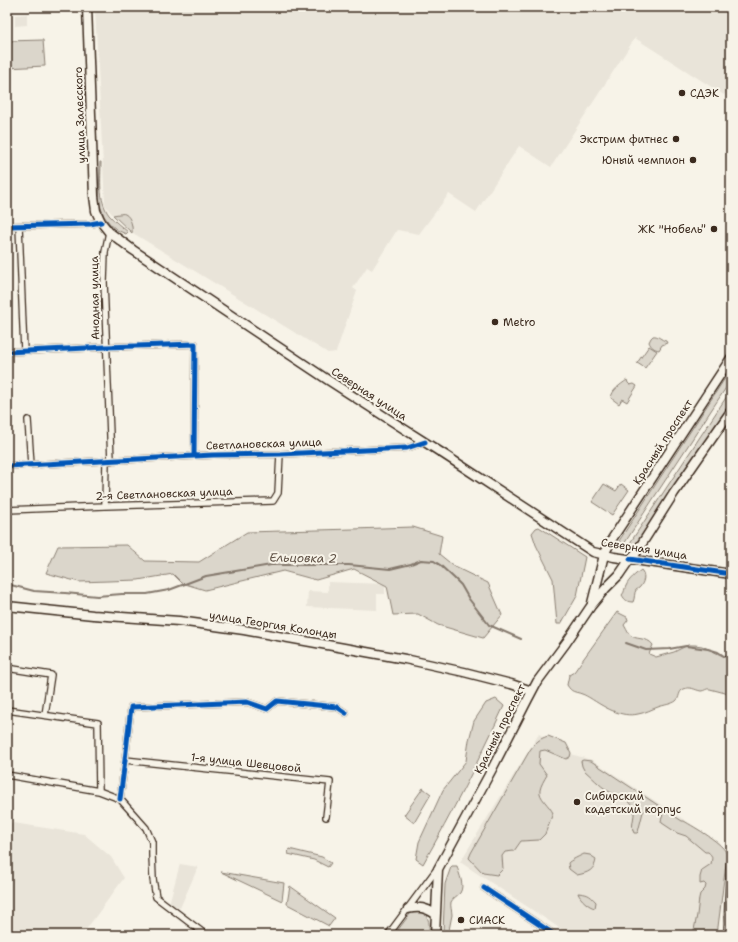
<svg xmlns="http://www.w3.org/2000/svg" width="738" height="942" font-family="'Shantell Sans',sans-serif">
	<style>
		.built { fill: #e9e4d9 }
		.green { fill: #dbd6cb; stroke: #8b8074 }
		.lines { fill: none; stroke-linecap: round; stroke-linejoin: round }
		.stream { stroke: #84786c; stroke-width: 2 }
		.street-casing { stroke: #3b2a1e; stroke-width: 8 }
		.secondary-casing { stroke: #3b2a1e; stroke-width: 11 }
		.street { stroke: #f7f3e8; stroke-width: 5.5 }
		.secondary { stroke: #f7f3e8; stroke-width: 8 }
		.cycleway-casing { stroke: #f7f3e8; stroke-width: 8 }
		.cycleway { stroke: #0057b8; stroke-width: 5 }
		.poi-dot { fill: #3b2a1e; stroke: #f7f3e8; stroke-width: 1.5 }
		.labels { text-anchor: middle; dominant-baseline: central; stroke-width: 4; stroke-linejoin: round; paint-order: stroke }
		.poi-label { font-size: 11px; fill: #3b2a1e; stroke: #f7f3e8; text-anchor: start }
		.street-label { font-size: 11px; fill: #3b2a1e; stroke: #f7f3e8 }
		.water-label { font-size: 12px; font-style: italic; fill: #5f5145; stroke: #f7f3e8 }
	</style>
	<rect width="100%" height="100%" fill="#f7f3e8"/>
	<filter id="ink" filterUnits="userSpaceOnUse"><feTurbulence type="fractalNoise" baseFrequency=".025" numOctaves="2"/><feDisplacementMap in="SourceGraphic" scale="8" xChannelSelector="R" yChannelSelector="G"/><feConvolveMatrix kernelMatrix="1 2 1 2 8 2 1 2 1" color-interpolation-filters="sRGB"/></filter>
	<g filter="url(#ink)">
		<path class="built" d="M95 7H731V86L724 95 635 38 551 167 519 146 476 212 449 194 419 234 397 230 372 270 367 267 353 288 357 291 336 352 328 353 133 233 112 214 105 205Z
			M27 14V25L15 26V15Z
			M328 582 385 584V594H377V610L307 607 308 591 328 592Z
			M539 734 574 755 592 760 720 843 710 935H570L460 862Z
			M7 822 84 834 111 857 124 878 82 935H22L7 924Z
			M180 864 198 867 180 908 169 904Z"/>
		<path class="green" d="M43 40 45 66 7 68V41Z
			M100 162H101C101 179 98 200 109 215 114 221 122 227 128 232L126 234 117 230 110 224 104 216 99 203Z
			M119 214C121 214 123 213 125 214 131 217 133 227 132 233L113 215Z
			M653 336C658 335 661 340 666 341L667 343 662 345 659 350C654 349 651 347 649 342L651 338Z
			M649 346 657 351 645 368 637 363Z
			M731 369V380L655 496 624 544 619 541 654 487Z
			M627 380 628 383 630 385 634 384 637 386 627 402 622 399 619 404 611 398C612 390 620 385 627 380Z
			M731 390V402L633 548 628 546Z
			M604 484 616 491 621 484 629 490 612 515 592 502Z
			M413 527 442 536 439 554 455 567 488 583 502 615 483 638 438 625 418 614 393 615 387 586 354 569 316 580 283 571 205 590 182 583 173 574 138 580 79 582 46 573 58 546 127 545 145 561 199 562 247 532 353 529Z
			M539 527 585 557 577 596 561 624H557L553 579 536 545 532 533 536 528Z
			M641 570C646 575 644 583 639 588 638 589 637 589 636 590 634 593 635 598 633 602 627 602 625 600 622 595 625 592 624 589 626 586 629 579 636 574 641 570Z
			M617 612 627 617 628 620 624 625C626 628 627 631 629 634 635 641 647 636 653 645L649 654 656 657 674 652 688 645H695L702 646 729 659H731V694H729L710 689C706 688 705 691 701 691 695 690 690 686 684 689 678 691 680 698 676 701 672 704 664 705 658 707 652 709 645 713 638 714 621 718 604 707 590 698 588 697 585 695 582 694 574 691 572 693 567 685L569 675 574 672Z
			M496 699 504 706C479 760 452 813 423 864L416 859 419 842 443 790 466 761 469 740 474 721 486 703Z
			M548 736 566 743 571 753 570 757 566 759 545 750 540 751 539 764 547 775C544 780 541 785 540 790 538 797 550 806 553 813L545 834 539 840 521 841 514 851 505 852 502 856 503 869 497 875 483 873 469 858 471 853 530 750C536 742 539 739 548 736Z
			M583 760 591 761 682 821H684C694 827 725 844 727 855L717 935H693L697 915 699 898 700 894 705 889 706 885 704 883 700 884V877L702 870 711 864C712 858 713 856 708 852H705L686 836 677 833 662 823 661 821 663 814 662 812 648 808 643 812 638 832 637 833H634C629 825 638 813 632 805 626 797 616 796 608 791 599 785 592 777 584 770L582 766 581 761Z
			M423 788 431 794 414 823 404 815Z
			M289 849 322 857 331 863 328 867 314 860 288 854Z
			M584 854 590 855 596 859C595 870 588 873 577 875L569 869 568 863C569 861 582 855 584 854Z
			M452 866H457C459 875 465 885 460 893 457 896 453 898 451 902 450 906 452 911 452 915 451 920 450 925 449 930L443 932 445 884 451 867Z
			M221 872 284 883 282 901Z
			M290 886 335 918 329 926 287 904Z
			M578 893C587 894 589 894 596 902L595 908C589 907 580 899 578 893Z
			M417 911C431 915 429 923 429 935H394L410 914 412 912Z"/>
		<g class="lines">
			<path class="stream" d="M7 584 34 591 65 593 97 596 122 594H147L169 590 206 576 271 565H349L390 569 411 564 421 560 434 561 440 565 454 578 461 585 469 599 489 625 521 639
				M626 643 646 650 669 649 686 646 708 649 718 652 724 656H731"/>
			<defs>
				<path id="street" d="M7 226 90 224 101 222
					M19 226 24 351
					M109 232 105 252 104 282 111 461
					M7 352 106 347 195 344 194 456
					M28 420 31 465
					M7 466 213 455 280 454 407 448 425 442
					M105 506 106 461
					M7 510 105 506 273 501 278 493 280 454
					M7 668 51 675 45 715
					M7 710 98 723 99 791
					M125 760 330 782 326 817
					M7 775 99 791 120 799 146 828 152 842V855L153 879 156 897 206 935
					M120 799 125 760 131 707 247 702 267 709 277 701 337 707 346 713
					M484 888 555 935
					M388 935 437 869
					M727 935 728 902 731 853"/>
				<path id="secondary" d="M87 7 94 196 96 211 101 222 109 232 133 250 328 380 401 427 445 455 593 552 614 557 731 574
					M592 603 604 555 612 539 731 358
					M7 606 93 615 179 621 244 630 405 659 464 672 511 684 532 691
					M408 909C419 906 426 908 435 914
					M435 935 438 869 491 771 528 699 537 682 566 643 591 606 606 588 619 575 630 559 636 553 674 493 731 411"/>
			</defs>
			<use href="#street" class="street-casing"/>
			<use href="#secondary" class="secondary-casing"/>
			<use href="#street" class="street"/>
			<use href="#secondary" class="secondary"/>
			<defs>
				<path id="cycleway" d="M7 226 90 224 101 222
					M7 352 106 347 195 344 194 456
					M7 466 213 455 280 454 407 448 425 442
					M630 559 731 574
					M120 799 125 760 131 707 247 702 267 709 277 701 337 707 346 713
					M484 888 555 935"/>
			</defs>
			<use href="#cycleway" class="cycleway-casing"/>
			<use href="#cycleway" class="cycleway"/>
		</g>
	</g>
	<g class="poi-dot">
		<circle cx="682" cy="93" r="4"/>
		<circle cx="676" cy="139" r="4"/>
		<circle cx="693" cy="160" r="4"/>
		<circle cx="714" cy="229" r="4"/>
		<circle cx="495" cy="322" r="4"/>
		<circle cx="577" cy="802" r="4"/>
		<circle cx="461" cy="920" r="4"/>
	</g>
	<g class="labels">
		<g class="poi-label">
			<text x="690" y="93">СДЭК</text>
			<text x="668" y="139" text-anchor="end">Экстрим фитнес</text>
			<text x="685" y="160" text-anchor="end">Юный чемпион</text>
			<text x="706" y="229" text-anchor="end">ЖК "Нобель"</text>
			<text x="503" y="322">Metro</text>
			<text x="585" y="796">Сибирский<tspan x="585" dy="13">кадетский корпус</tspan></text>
			<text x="469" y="920">СИАСК</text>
		</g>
		<g class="street-label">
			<text transform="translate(80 115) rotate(-92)">улица Залесского</text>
			<text transform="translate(95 298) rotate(-91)">Анодная улица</text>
			<text transform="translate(369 394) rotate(33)">Северная улица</text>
			<text transform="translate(663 442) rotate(-57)">Красный проспект</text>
			<text transform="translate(264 444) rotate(-2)">Светлановская улица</text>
			<text transform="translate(164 494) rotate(-2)">2-я Светлановская улица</text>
			<text transform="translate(644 549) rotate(9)">Северная улица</text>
			<text transform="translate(273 625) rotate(9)">улица Георгия Колонды</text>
			<text transform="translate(500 729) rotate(-63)">Красный проспект</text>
			<text transform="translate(246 763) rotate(6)">1-я улица Шевцовой</text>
		</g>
		<g class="water-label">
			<text transform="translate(303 558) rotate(1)">Ельцовка 2</text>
		</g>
	</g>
	<rect width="738" height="942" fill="none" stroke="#f7f3e8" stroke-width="24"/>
	<rect x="12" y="12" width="714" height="918" fill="none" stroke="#3b2a1e" stroke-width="1.5" filter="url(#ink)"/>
</svg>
